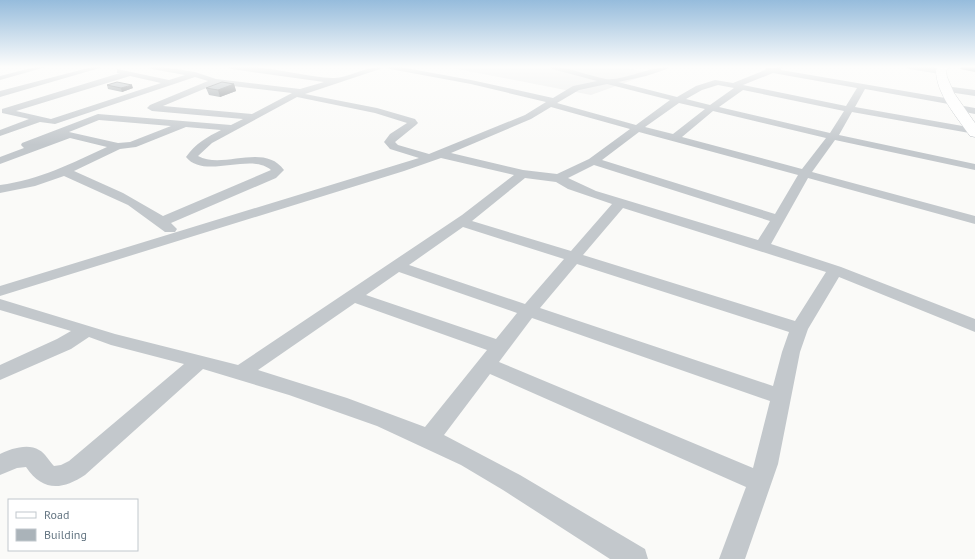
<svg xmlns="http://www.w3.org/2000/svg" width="975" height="559" font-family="'PT Sans',sans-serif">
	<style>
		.built { fill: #e8e9e9 }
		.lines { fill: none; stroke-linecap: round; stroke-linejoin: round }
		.primary-casing { stroke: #b5babe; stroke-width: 1 }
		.street { fill: #c3c8cc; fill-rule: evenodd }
		.primary { fill: #fff; fill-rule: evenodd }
		.wall { fill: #929a9f }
		.shaded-wall { fill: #777d82 }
		.building { fill: #aab3b9; stroke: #777d82 }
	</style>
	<rect width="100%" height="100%" fill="#fafaf8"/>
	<path class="built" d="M447 67H621L652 73 591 95Z"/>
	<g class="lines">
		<defs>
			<path id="primary" d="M939 67H950L946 71 947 77 954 93 975 123V137L970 136C957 117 936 94 936 70Z"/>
		</defs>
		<use href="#primary" class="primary-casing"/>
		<path class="street" d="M35 67H46L0 80V76Z
			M92 67H103L0 97V91Z
			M148 67H163L195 72 216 79 300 89 324 82 231 69 227 67C258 62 301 77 333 78 346 79 364 67 381 67L380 69 305 94 377 108 415 119 418 123 416 125 395 142 398 145 429 154 525 115 546 102 471 84 390 69 386 67H400L471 80 553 98 573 86 597 81 552 69 551 67C571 67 588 76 606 79 623 81 649 67 668 67L667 69 646 76 618 82 677 97 696 86 715 80 733 83 765 70 766 68 782 67 781 70 957 100V104L954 105 865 89 855 107 974 128 975 134 852 112 839 135 975 164V170L835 140 812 172 975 216V224L808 178 771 244 841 267 975 319V332L839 277 808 329 800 352 778 464 745 559H719L746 487 490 374 444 435 520 475 645 549 648 559H610L503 490 461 465 377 426 289 395 203 369 85 475C62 490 43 492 26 467L17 468 0 475V454C10 449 28 443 39 450 45 453 49 461 54 466L61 465 69 461 184 364 111 345 89 337 71 349 0 380V365L57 339 71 331 0 310V299L115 334 238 365 462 215 514 175 441 158 404 171 0 296V286L419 158 390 149 384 142 390 134 407 123 375 113 297 97 212 143 198 156C223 170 264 142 284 170L276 178 171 223 177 229 175 232H165L128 205 64 176 35 186 0 193V185C39 180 72 163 107 147L70 138 0 164V157L24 148 21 145 22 143 98 114 231 125 243 119 152 111 147 108 150 105 208 81 195 77 55 124 40 122 0 136V130L29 119 2 113V109L120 73H117V69L169 80 185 75 152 69ZM773 73 857 88 846 106 743 85ZM130 76 161 83 51 119 16 111ZM216 84 292 93 252 114 163 106ZM607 84 670 100 636 125 557 103 579 90ZM718 85 734 88 710 105 686 99 702 90ZM743 90 844 111 830 133 719 107ZM679 103 705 109 673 134 645 127ZM551 107 630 129 589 159 557 174 523 170 451 153 531 119ZM713 111 826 138 802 169 682 137ZM99 120 171 126 130 142 118 143 69 132ZM186 127 221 130C207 137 195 144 186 157 204 180 251 152 271 170L163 216 123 193 74 171 120 149 136 147ZM639 132 798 175 775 214 602 160ZM594 165 770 221 758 240 596 191 568 178ZM525 178 556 182 568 189 612 204 571 251 472 221ZM623 208 826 272 795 321 583 255ZM463 227 564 259 525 304 409 265ZM577 264 789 332 782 352 773 386 540 308ZM399 272 517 313 496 339 366 295ZM355 303 487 350 425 427 347 398 258 370ZM532 318 770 401 753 468 499 362Z
			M905 67C915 65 936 65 944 72L940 74 909 69Z
			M945 86 975 90V96L942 91 941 89Z
			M958 105 975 108V114L955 110V106Z"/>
		<use href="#primary" class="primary"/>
	</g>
	<path class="wall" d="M961 67H975V72L960 69Z
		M234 84 236 91 220 97 209 95 206 88Z
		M107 85 133 88 122 92 108 89Z"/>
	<path class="shaded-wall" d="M234 84 236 91 220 97 218 90Z
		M132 85 133 88 122 92 121 88Z"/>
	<path class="building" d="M117 82 132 85 121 88 107 85Z
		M222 82 234 84 218 90 206 88Z"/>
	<linearGradient id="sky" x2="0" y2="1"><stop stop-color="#96bcdc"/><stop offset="0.46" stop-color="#fdfdfc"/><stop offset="1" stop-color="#fdfdfc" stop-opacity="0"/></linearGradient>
	<rect width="975" height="145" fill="url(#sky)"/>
	<rect x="8" y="499" width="130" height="52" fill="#ffffff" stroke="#c1c8cd"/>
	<rect x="16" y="512" width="20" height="6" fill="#ffffff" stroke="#c1c8cd"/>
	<text x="44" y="519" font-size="12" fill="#657683">Road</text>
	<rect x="16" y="529" width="20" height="12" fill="#aab3b9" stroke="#c1c8cd"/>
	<text x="44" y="539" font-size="12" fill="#657683">Building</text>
</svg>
